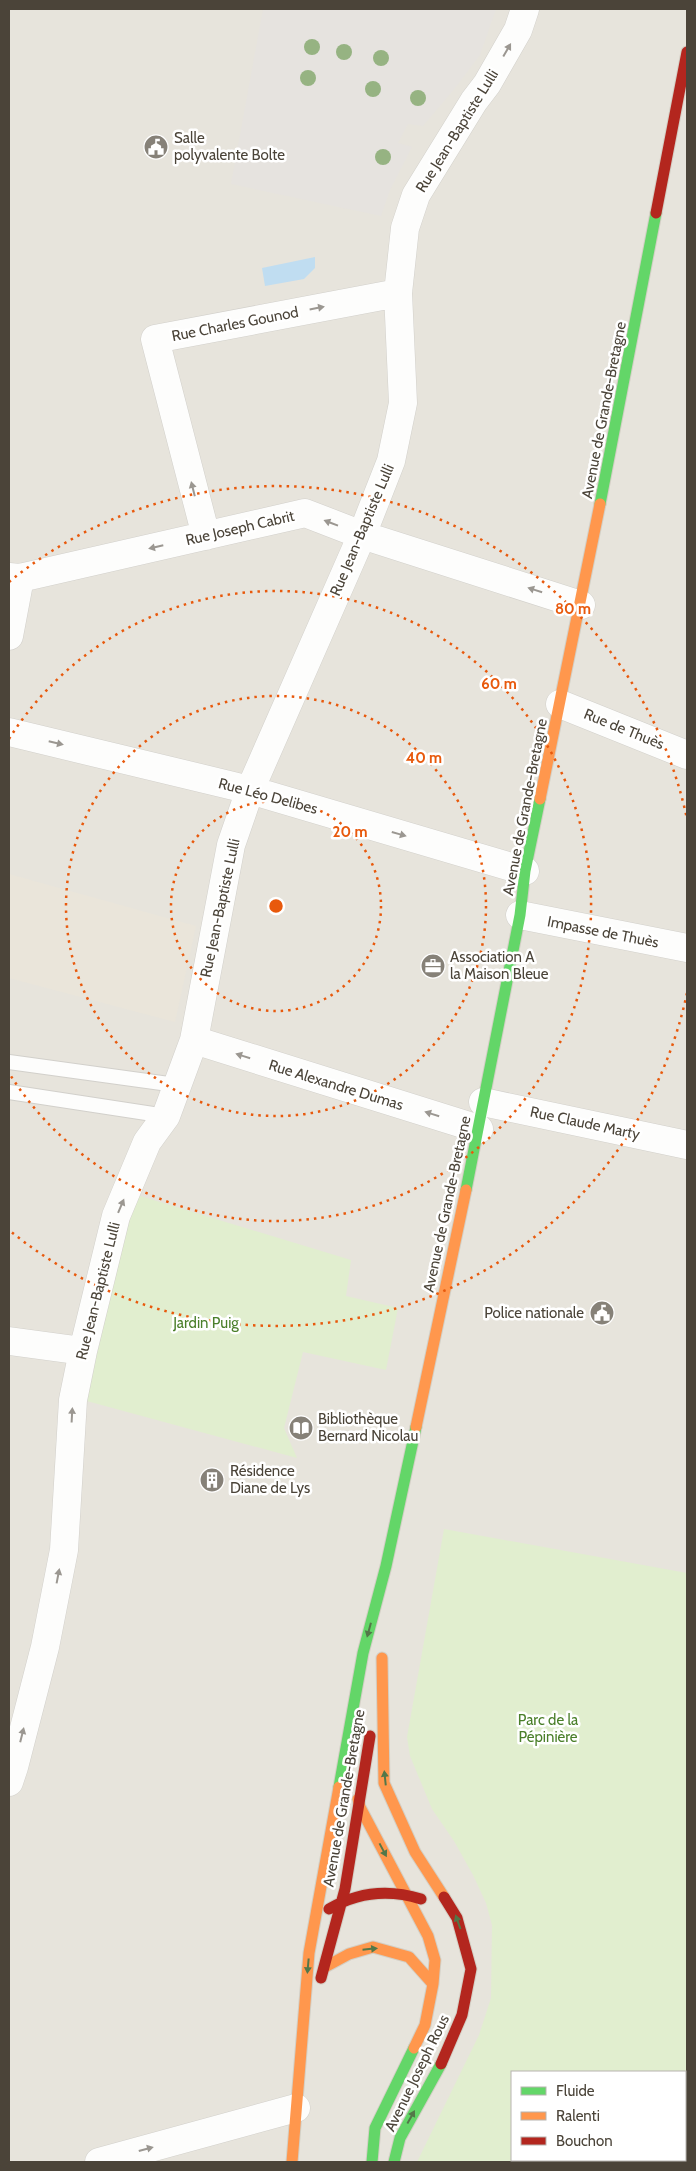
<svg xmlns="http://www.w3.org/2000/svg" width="696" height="2171" font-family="Cabin,sans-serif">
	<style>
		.residential { fill: #e7e4dc; fill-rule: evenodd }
		.education { fill: #eae5da }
		.green { fill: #e1eecf; fill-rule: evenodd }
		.parking { fill: #e6e3df }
		.water { fill: #c0ddf1 }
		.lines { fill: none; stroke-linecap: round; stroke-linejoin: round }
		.lane-casing { stroke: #d2d0cb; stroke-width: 16 }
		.street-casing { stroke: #d2d0cb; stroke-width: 29 }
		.fast-casing { stroke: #d3cfc5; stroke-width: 13 }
		.slow-casing { stroke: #d3cfc5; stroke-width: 13 }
		.jam-casing { stroke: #d3cfc5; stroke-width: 13 }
		.lane { stroke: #fdfdfc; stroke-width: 14 }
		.street { stroke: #fdfdfc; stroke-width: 28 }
		.fast { stroke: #63d668; stroke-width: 11 }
		.slow { stroke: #ff974d; stroke-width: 11 }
		.jam { stroke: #b3261e; stroke-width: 11 }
		.tree { fill: #96b382 }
		.oneway { fill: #9b9791 }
		.oneway2 { fill: #537749 }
		.ring { fill: none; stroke: #e8590c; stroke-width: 2.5; stroke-dasharray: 2.5 5 }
		.labels { text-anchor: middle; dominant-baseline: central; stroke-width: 5; stroke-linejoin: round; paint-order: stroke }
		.street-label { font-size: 15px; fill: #4b4439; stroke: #fff }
		.poi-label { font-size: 15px; fill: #4b4439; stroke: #fff; text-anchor: start }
		.park-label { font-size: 15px; fill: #4a7f2a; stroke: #fff }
		.centre { fill: #e8590c; stroke: #fff; stroke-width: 2.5 }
		.ring-label { font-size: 15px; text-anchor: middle; font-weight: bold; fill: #e8590c; stroke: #fff; stroke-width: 5; stroke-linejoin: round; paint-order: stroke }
	</style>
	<rect width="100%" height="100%" fill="#f4f2ee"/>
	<path class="residential" d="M9 9H687V2162H9ZM512 2072H685V2160H512Z"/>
	<path class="education" d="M9 874 196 926 175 1022 9 978Z"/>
	<path class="green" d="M137 1195 351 1260 346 1296 398 1308 386 1370 303 1352 284 1428 297 1458 83 1400 110 1288Z
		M444 1529 687 1573V2162H417L479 2035 491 1998 492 1925 486 1903 473 1875 454 1841 432 1809 410 1756 407 1737ZM512 2072H685V2160H512Z"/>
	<path class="parking" d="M263 9H496L480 55 456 87 423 126 408 124 398 143 412 147 390 190 381 216 231 184Z"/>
	<path class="water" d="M315 257V268L304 279 265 286 262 268Z"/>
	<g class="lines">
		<defs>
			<path id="lane" d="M9 1062 176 1085
				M9 1092 166 1116"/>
			<path id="street" d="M206 536 155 339 398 293
				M9 577 20 578 305 513 362 535 581 605
				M9 636 20 578
				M560 704 687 755
				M9 732 250 790 525 871
				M520 915 687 948
				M194 1040 479 1129
				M483 1102 687 1145
				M9 1341 83 1351
				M9 1782 14 1767 45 1647 64 1550 73 1400 83 1351 116 1216 147 1142 166 1116 194 1040 231 845 250 790 362 535 391 461 403 403 398 293 405 228 416 195 474 101 487 84 518 30 525 9
				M99 2162 296 2108"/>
			<path id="fast" d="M600 504 656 213
				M466 1190 520 915 525 871 540 799
				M339 1787 363 1653 386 1566 416 1427
				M372 2162 375 2128 414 2048
				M394 2162 400 2138 441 2064"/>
			<path id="slow" d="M540 799 600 504
				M416 1427 466 1190
				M382 1658 384 1783 415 1852 444 1897
				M358 1799 360 1807 428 1936 435 1960 433 1984 425 2025 414 2048
				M325 1967 349 1954 373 1947 409 1957 433 1984
				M292 2162 309 1953 339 1787"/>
			<path id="jam" d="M656 213 687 52
				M329 1909C358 1892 389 1889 421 1899
				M321 1978 345 1889 370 1736
				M441 2064 462 2015 471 1969 457 1918 444 1897"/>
		</defs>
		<use href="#lane" class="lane-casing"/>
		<use href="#street" class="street-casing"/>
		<use href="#fast" class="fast-casing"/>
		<use href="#slow" class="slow-casing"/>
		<use href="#jam" class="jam-casing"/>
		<use href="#lane" class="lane"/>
		<use href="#street" class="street"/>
		<use href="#fast" class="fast"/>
		<use href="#slow" class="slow"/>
		<use href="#jam" class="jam"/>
	</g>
	<g class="tree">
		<circle cx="312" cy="47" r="8"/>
		<circle cx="344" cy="52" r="8"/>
		<circle cx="381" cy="58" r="8"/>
		<circle cx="308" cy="78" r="8"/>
		<circle cx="373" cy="89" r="8"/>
		<circle cx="418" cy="98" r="8"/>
		<circle cx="383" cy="157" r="8"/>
	</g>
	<defs><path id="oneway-solid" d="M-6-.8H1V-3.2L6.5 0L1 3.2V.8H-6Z" transform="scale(1.25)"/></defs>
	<g class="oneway">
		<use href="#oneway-solid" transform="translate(507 50) rotate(-60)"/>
		<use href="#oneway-solid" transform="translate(317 308) rotate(-11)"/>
		<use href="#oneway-solid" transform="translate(193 489) rotate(-104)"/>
		<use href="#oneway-solid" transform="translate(331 523) rotate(-159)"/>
		<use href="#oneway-solid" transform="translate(156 547) rotate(167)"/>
		<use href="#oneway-solid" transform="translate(535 590) rotate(-162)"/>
		<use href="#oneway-solid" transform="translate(56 743) rotate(13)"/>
		<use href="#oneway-solid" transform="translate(399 834) rotate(16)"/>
		<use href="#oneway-solid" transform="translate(243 1056) rotate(-163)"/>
		<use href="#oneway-solid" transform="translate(432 1114) rotate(-163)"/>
		<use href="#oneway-solid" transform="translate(121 1206) rotate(-67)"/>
		<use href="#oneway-solid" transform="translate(72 1415) rotate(-87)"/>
		<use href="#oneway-solid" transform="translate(58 1576) rotate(-79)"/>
		<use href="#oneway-solid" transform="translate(22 1735) rotate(-76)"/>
		<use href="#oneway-solid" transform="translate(146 2149) rotate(-15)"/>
	</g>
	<g class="oneway2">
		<use href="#oneway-solid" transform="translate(369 1630) rotate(105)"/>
		<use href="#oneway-solid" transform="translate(385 1778) rotate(-96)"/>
		<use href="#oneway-solid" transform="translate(383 1850) rotate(62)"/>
		<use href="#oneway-solid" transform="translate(458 1922) rotate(-110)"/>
		<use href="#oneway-solid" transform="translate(370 1949) rotate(-6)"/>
		<use href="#oneway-solid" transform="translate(308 1966) rotate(95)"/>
		<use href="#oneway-solid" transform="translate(411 2117) rotate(-61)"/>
	</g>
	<g class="ring">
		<circle cx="276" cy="906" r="105"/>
		<circle cx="276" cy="906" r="210"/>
		<path d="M9 739A315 315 0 1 1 9 1073"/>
		<path d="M687 993A420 420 0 0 1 9 1230M9 582A420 420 0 0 1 687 819"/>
	</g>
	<defs>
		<symbol id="civic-disc" viewBox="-11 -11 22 22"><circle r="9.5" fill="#868178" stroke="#fff"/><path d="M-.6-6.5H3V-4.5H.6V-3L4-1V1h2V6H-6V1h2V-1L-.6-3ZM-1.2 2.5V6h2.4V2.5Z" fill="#fff"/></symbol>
		<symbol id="office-disc" viewBox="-11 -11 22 22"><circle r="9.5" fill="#868178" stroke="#fff"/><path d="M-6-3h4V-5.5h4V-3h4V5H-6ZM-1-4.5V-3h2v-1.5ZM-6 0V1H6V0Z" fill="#fff"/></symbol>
		<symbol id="library-disc" viewBox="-11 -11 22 22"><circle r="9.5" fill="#868178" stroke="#fff"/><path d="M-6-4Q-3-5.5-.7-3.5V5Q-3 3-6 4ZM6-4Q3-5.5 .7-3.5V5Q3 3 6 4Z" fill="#fff"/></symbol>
		<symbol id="building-disc" viewBox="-11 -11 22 22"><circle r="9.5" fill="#868178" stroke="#fff"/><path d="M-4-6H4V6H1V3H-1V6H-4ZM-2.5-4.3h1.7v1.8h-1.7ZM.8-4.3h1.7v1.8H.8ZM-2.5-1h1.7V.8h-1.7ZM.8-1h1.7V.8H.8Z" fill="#fff"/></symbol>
	</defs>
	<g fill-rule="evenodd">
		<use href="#civic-disc" x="142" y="133" width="28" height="28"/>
		<use href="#office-disc" x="419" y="952" width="28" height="28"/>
		<use href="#civic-disc" x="588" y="1299" width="28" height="28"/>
		<use href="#library-disc" x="287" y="1414" width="28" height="28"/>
		<use href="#building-disc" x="198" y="1466" width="28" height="28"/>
	</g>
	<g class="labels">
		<g class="street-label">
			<text transform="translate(457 131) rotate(-58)">Rue Jean-Baptiste Lulli</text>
			<text transform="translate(235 324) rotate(-11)">Rue Charles Gounod</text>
			<text transform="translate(604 410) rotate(-79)">Avenue de Grande-Bretagne</text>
			<text transform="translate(240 528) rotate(-13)">Rue Joseph Cabrit</text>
			<text transform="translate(362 530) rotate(-67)">Rue Jean-Baptiste Lulli</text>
			<text transform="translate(624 729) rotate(22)">Rue de Thuès</text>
			<text transform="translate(268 796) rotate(15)">Rue Léo Delibes</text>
			<text transform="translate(525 807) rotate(-79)">Avenue de Grande-Bretagne</text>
			<text transform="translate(220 908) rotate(-78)">Rue Jean-Baptiste Lulli</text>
			<text transform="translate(603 932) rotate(11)">Impasse de Thuès</text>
			<text transform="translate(336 1085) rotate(17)">Rue Alexandre Dumas</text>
			<text transform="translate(585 1123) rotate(12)">Rue Claude Marty</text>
			<text transform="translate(447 1204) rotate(-78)">Avenue de Grande-Bretagne</text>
			<text transform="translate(98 1291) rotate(-76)">Rue Jean-Baptiste Lulli</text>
			<text transform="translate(344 1798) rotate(-80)">Avenue de Grande-Bretagne</text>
			<text transform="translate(417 2073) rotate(-64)">Avenue Joseph Rous</text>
		</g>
		<g class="poi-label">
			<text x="174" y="138">Salle<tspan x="174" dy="17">polyvalente Bolte</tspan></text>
			<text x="450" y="957">Association A<tspan x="450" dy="17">la Maison Bleue</tspan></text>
			<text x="584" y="1313" text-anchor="end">Police nationale</text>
			<text x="318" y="1419">Bibliothèque<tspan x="318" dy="17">Bernard Nicolau</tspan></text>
			<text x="230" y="1471">Résidence<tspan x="230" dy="17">Diane de Lys</tspan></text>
		</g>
		<g class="park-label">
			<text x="206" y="1323">Jardin Puig</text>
			<text x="548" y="1720">Parc de la<tspan x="548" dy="17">Pépinière</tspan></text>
		</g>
	</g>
	<circle cx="276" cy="906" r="8" class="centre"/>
	<g class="ring-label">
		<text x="573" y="614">80 m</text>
		<text x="499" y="689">60 m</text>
		<text x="424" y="763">40 m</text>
		<text x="350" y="837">20 m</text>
	</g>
	<rect width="696" height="2171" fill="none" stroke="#4b4439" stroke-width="20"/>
	<rect x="511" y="2071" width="175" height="90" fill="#ffffff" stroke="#b7b4b0"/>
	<rect x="521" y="2087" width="25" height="8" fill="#63d668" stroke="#b7b4b0"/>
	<text x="556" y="2096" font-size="15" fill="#4b4439">Fluide</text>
	<rect x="521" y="2112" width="25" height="8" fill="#ff974d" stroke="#b7b4b0"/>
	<text x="556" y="2121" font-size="15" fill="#4b4439">Ralenti</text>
	<rect x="521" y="2137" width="25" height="8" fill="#b3261e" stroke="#b7b4b0"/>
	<text x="556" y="2146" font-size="15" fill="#4b4439">Bouchon</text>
</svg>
